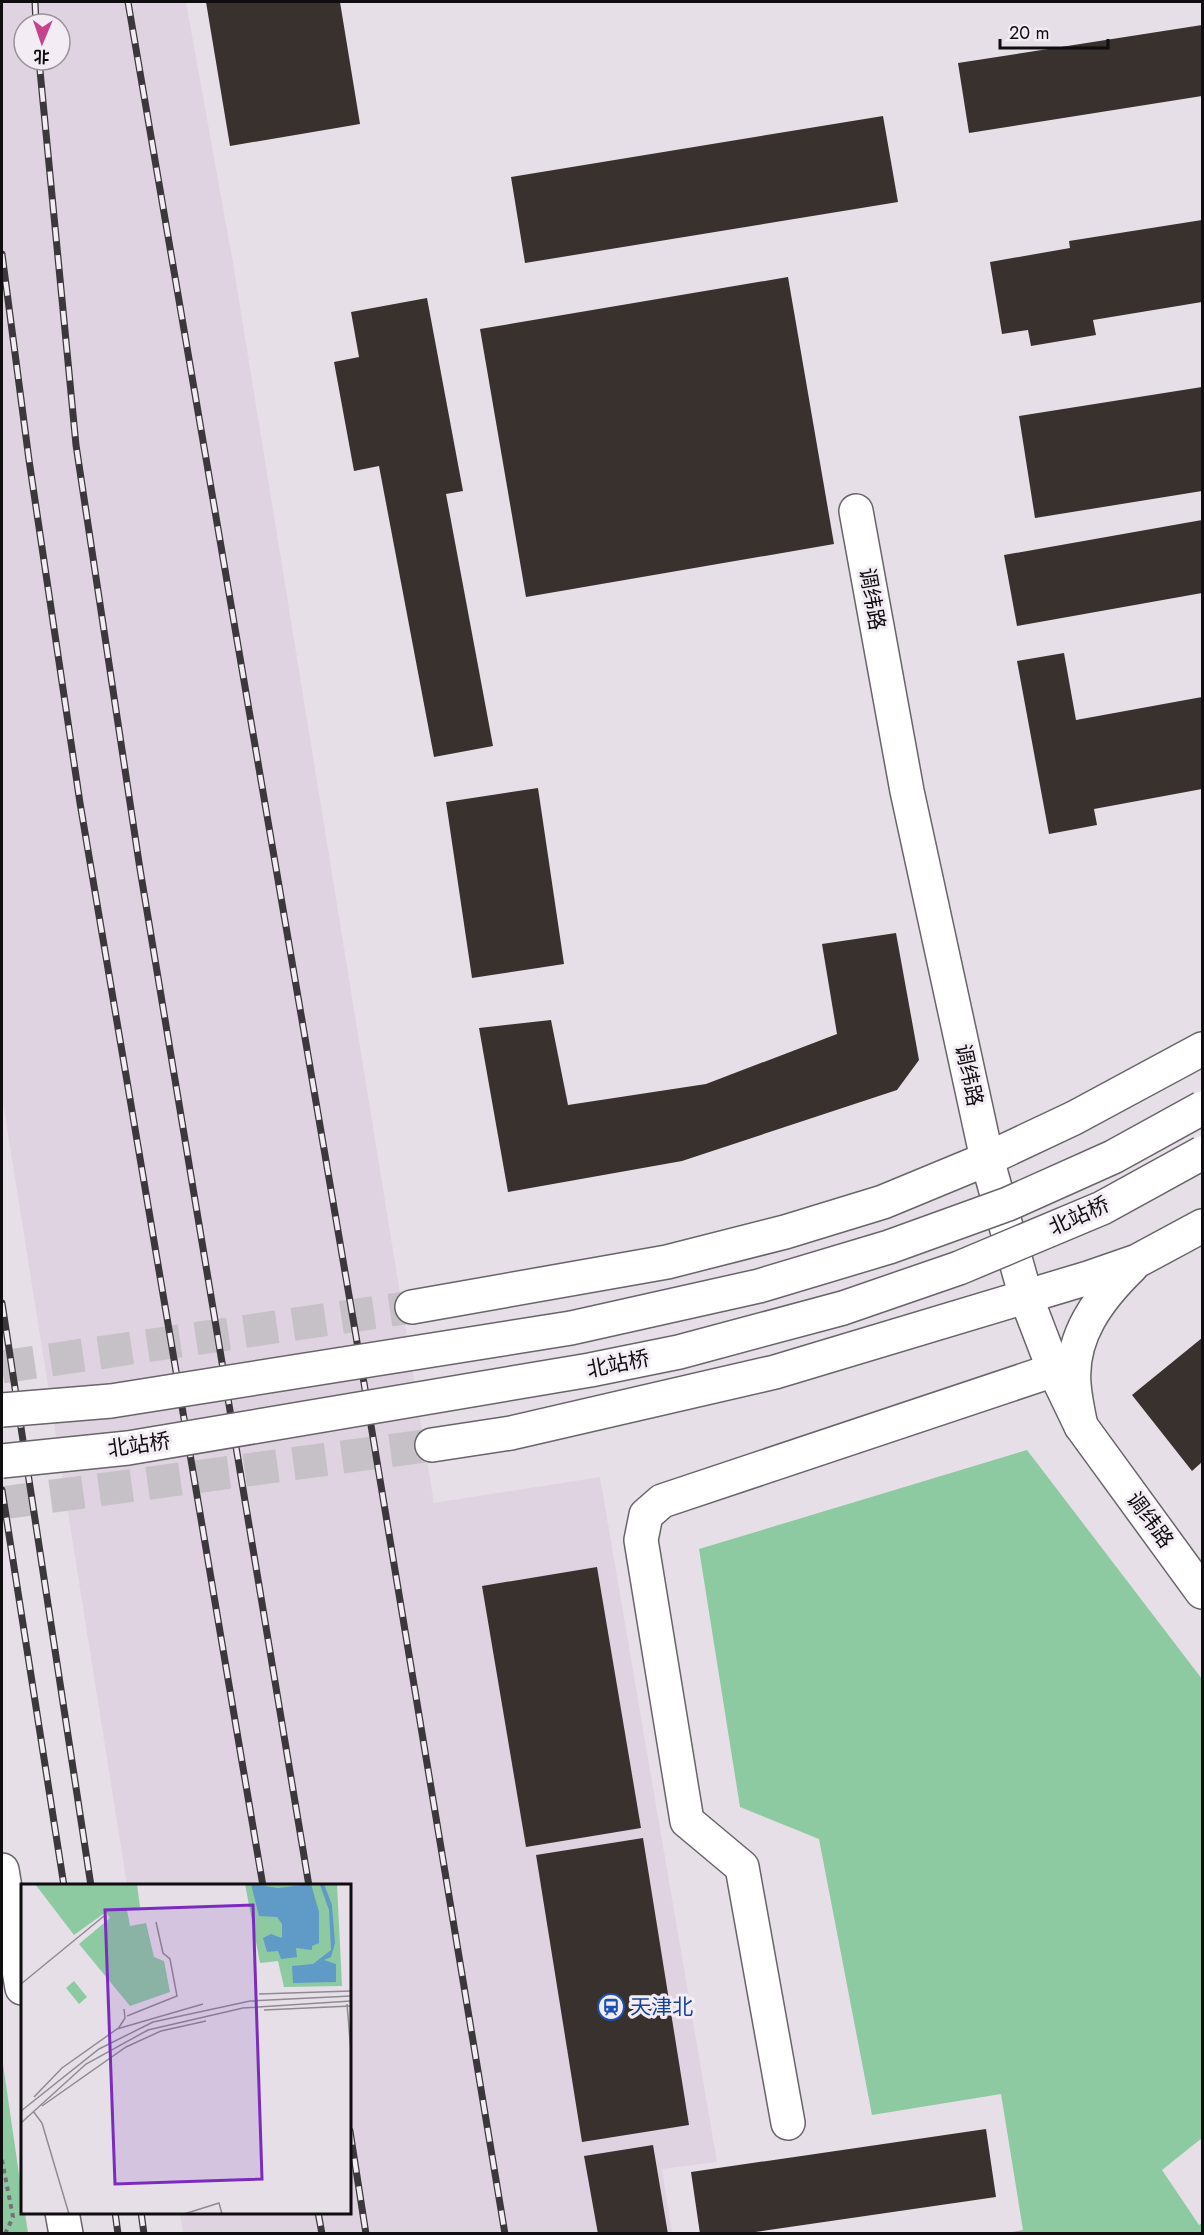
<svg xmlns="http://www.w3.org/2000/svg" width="1204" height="2235" font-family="Jost,'Noto Sans SC',sans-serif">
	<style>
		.built { fill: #e0d3e1; fill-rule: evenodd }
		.green { fill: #8dcaa1 }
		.building { fill: #39312d }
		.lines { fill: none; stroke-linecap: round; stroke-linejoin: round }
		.secondary-tunnel { stroke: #c6c0c7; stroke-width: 33; stroke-dasharray: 33 16; stroke-linecap: butt }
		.minor-casing { stroke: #69636a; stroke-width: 36 }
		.tertiary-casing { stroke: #69636a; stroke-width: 36 }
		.secondary-casing { stroke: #69636a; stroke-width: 36 }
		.path { stroke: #757176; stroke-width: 4; stroke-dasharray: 4.5 4.5; stroke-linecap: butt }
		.minor { stroke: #fff; stroke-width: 33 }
		.tertiary { stroke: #fff; stroke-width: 33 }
		.secondary { stroke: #fff; stroke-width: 33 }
		.rail-casing { stroke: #3b383c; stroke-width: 7 }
		.rail { stroke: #f3ecf4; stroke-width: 4.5; stroke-dasharray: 14; stroke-linecap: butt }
		.primary-bridge-casing { stroke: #69636a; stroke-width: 36; stroke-linecap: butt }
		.primary-bridge { stroke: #fff; stroke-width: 33 }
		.labels { text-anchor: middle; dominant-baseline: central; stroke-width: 6; stroke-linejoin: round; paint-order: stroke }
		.street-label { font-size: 21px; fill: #0f0d10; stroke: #f3ecf4 }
		.transit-label { font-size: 21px; fill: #164399; stroke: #f3ecf4; text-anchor: start }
		.inset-road { fill: none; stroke: #908b91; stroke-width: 1.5 }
		.view { fill: #7b2cbf; fill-opacity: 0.15; stroke: #7b2cbf; stroke-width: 3 }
		.inset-edge { fill: none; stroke: #0f0d10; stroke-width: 3 }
	</style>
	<rect width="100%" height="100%" fill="#e6dfe7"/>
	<path class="built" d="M2 2H186L233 263 434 1503 600 1477 717 2162 662 2169 672 2233H183L180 2213 350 2212V1886L127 1885 2 1096ZM24 24H60V60H24Z"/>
	<path class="green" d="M1027 1450 1202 1679V2138L1162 2170 1199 2225 1202 2223V2233H1006L1023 2230 1001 2094 872 2115 819 1839 740 1807 699 1549Z
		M2 2057 22 2195V2212L25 2213 28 2233H2Z"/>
	<path class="building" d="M206 2H340L360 124 230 146Z
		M1202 25V96L969 133 958 63Z
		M883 116 898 202 525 263 511 177Z
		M1202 220V302L1093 320 1096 335 1031 346 1028 330 1002 334 990 262 1070 248 1069 241Z
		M788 277 834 544 526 597 480 329Z
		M427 298 463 491 446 494 493 746 434 757 379 466 354 471 334 362 359 357 351 312Z
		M1202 387V491L1035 518 1019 416Z
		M1202 520V593L1017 626 1004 555Z
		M1064 653 1076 720 1202 697V789L1094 809 1097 825 1049 834 1017 661Z
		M538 788 564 964 472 978 446 802Z
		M896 933 919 1060 897 1090 682 1161 508 1192 479 1028 551 1020 568 1105 706 1084 837 1034 822 944Z
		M1202 1338V1462L1192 1471 1132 1395Z
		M597 1567 641 1828 526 1847 482 1586Z
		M643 1838 689 2125 582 2142 536 1855Z
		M986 2129 996 2197 742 2234H700L691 2172Z
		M653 2145 668 2234H598L584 2156Z"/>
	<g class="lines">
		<path class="secondary-tunnel" d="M2 1367 412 1307
			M2 1503 432 1445"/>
		<defs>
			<path id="minor" d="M856 511 907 791 987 1159 1026 1297 1054 1370 1081 1426 1202 1592
				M2 1870 22 1988
				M62 2212 66 2234"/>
			<path id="tertiary" d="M788 2123 742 1867 687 1821 641 1540 646 1515 662 1501 1054 1370"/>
			<path id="secondary" d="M412 1307 667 1262 785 1232 883 1202 987 1159 1074 1118 1202 1049
				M1081 1426C1078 1412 1075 1398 1074 1384 1070 1336 1099 1298 1132 1266
				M432 1445 511 1433 775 1372 1088 1278 1137 1261 1202 1226"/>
		</defs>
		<use href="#minor" class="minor-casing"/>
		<use href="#tertiary" class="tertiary-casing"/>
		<use href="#secondary" class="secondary-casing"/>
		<path class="path" d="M2 2160 13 2217 5 2234"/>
		<use href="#minor" class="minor"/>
		<use href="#tertiary" class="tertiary"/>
		<use href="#secondary" class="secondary"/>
		<defs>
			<path id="rail" d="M35 2 36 24
				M128 2 364 1383 505 2234
				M39 60 76 445 140 869 309 1886
				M2 254 29 460 80 803 263 1886
				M2 1303 91 1886
				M2 1490 64 1886
				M350 2131 366 2234
				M115 2212 118 2234
				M141 2212 144 2234
				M318 2212 322 2234"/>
		</defs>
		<use href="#rail" class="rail-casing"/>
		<use href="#rail" class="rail"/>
		<defs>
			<path id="primary-bridge" d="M2 1410 111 1401 571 1328 759 1286 889 1247 1008 1204 1113 1157 1202 1108
				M2 1461 128 1448 590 1370 679 1352 843 1308 959 1268 1102 1208 1202 1153"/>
		</defs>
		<use href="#primary-bridge" class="primary-bridge-casing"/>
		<use href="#primary-bridge" class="primary-bridge"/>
	</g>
	<defs>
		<symbol id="station-ring" viewBox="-11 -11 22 22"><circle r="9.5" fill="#f3ecf4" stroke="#1a4fb4" stroke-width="1.5"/><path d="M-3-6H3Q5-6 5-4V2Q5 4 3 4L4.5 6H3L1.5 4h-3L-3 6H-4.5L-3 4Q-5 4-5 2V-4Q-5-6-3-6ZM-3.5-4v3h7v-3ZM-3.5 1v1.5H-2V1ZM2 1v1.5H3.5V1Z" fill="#1a4fb4"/></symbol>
	</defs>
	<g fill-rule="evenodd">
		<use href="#station-ring" x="596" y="1992" width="30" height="30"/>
	</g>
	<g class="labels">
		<g class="street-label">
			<text transform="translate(872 599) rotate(80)">调纬路</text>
			<text transform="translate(969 1075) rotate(78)">调纬路</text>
			<text transform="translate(1079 1216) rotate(-24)">北站桥</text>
			<text transform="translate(618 1364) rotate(-11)">北站桥</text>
			<text transform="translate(139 1445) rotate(-8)">北站桥</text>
			<text transform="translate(1150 1520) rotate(54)">调纬路</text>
		</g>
		<g class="transit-label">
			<text x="630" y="2007">天津北</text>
		</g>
	</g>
	<g transform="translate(21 1884)">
		<rect width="330" height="330" fill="#e6dfe7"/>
		<path d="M14 0H116L119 23 106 26 109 42 125 39 133 73 143 77 149 108 109 122 58 60 89 34 85 28 53 51ZM224 0H316L321 102 263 103 257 77 239 79ZM53 97 66 113 58 120 45 104Z" fill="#8dcaa1"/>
		<path d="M230 0 257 4 290 0 298 28V59L291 62V66L275 64 276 73 260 75 257 67 246 68 242 54 250 50 261 54V40L256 33 238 32ZM303 0 311 21 314 59 310 73 303 76 315 80V98L272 99 271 82 292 80 310 66 308 26 299 1Z" fill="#609ac7"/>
		<path class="inset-road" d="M0 100 83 32M238 110 330 107M326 120 330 168M243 126 330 122M106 132 156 112 149 75 142 69 135 38M97 145 104 134 103 125M13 213 41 184 96 145 182 120M21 222 105 163 140 147 185 137M0 227 78 165 132 138 229 117 330 112M12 227 21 239 48 330M0 239 65 180 127 146 222 124 330 117M163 330 198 319 201 330"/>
		<path class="view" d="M232 21 241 295 94 300 84 26Z"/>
		<rect width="330" height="330" class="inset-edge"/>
	</g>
	<rect width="1204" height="2235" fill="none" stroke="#0f0d10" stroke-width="6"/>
	<g transform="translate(42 42) rotate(182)"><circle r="28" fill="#f3ecf4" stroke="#989399" stroke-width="1.5"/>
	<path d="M0-4.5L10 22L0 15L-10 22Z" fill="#c5448d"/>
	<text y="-9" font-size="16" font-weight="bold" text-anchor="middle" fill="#0f0d10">北</text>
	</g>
	<path d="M1000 39v9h108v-9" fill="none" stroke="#0f0d10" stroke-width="3"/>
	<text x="1009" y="39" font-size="18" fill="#0f0d10" stroke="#f3ecf4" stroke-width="4.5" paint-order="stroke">20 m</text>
</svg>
